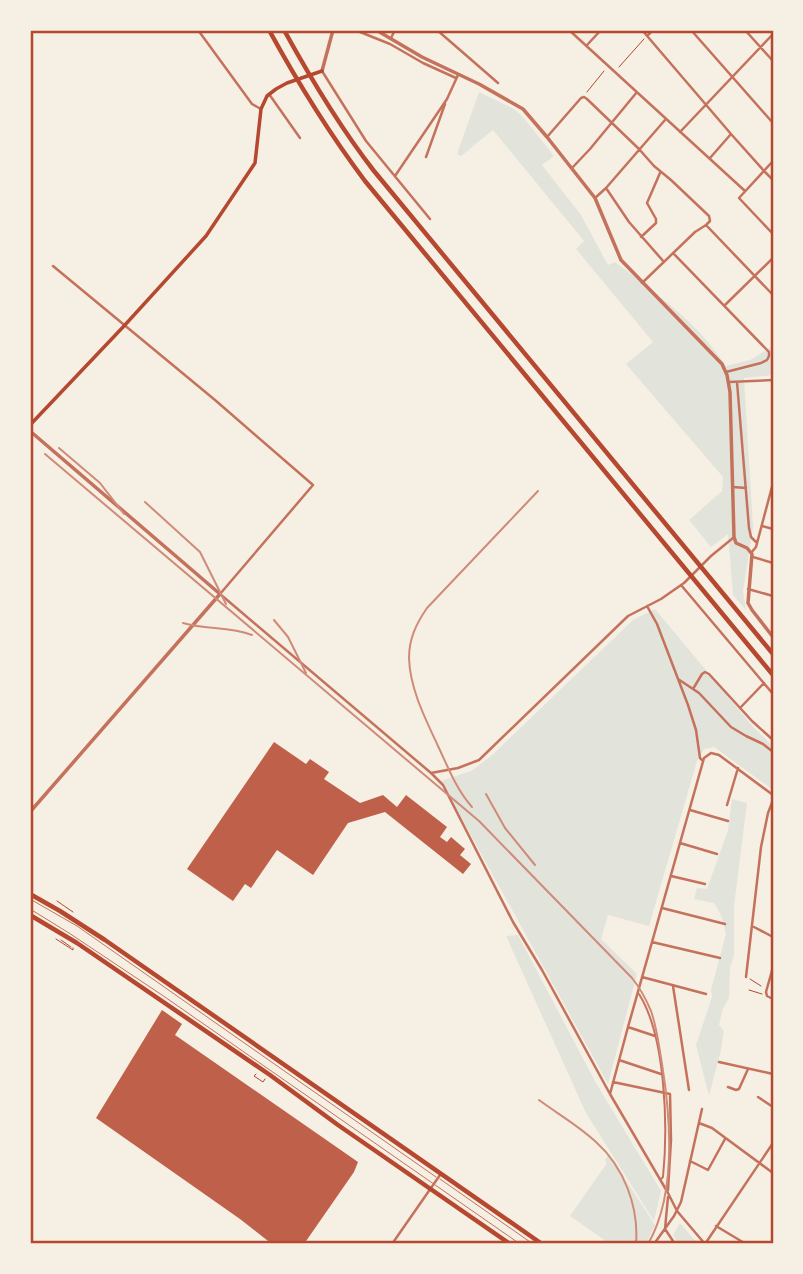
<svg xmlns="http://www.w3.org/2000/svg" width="803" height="1274" font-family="Mulish,sans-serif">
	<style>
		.green { fill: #e2e4dc }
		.building { fill: #bf614a }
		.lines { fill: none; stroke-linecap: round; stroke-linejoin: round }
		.path { stroke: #b5482f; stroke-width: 1 }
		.service { stroke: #c5725c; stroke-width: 1 }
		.pedestrian { stroke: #c5725c; stroke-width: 2 }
		.minor { stroke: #c5725c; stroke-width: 2.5 }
		.tertiary { stroke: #c5725c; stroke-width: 3.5 }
		.secondary { stroke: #b5482f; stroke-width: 3.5 }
		.primary { stroke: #b5482f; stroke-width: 4.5 }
		.motorway { stroke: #b5482f; stroke-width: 4.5 }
		.rail { stroke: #cf8b77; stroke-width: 2 }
		.neatline { fill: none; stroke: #b5482f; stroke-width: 2.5 }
	</style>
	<rect width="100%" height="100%" fill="#f6efe4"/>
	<path class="green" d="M479 92 514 109 523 117 554 156 542 165 581 215 608 265 615 262C655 292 698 323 726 366L750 360 773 346V375L744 378 753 527 743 591 746 610 733 595 728 534 711 547 689 520 722 491 723 477 626 364 653 342 576 249 584 241 493 130 461 156 457 154Z
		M655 609 755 729 773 746V790L714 747 704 749 697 761 649 926 608 915 601 939 637 974 608 1084 441 781 471 771 491 756 633 620Z
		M732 799 747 803 734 906V955L730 968 729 998 723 1009 719 1025 724 1031 721 1050 709 1096 696 1045 712 997 711 990 726 934 721 915 714 903 694 899 697 888 707 889 728 830Z
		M518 935 596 1083 661 1191 654 1221 586 1113 506 936Z
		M609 1154 655 1225 646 1244H610L570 1216 607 1163 605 1160Z
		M680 1223 698 1244H679L673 1235Z"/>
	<path class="building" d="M274 742 306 764 310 759 329 772 324 779 360 803 383 795 397 807 406 795 447 827 440 837 447 842 451 837 465 849 460 855 471 864 463 874 385 812 348 823 313 875 277 850 251 888 245 884 233 901 187 869Z
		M162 1010 182 1024 175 1035 358 1162 354 1172 304 1244H272L240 1219 96 1118Z"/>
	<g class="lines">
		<path class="path" d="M619 67 644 39
			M587 92 604 71
			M57 901 73 912
			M56 939 73 950V948
			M61 940 71 947
			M750 979 761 986
			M749 990 762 994
			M256 1074 254 1076 263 1082 265 1079"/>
		<path class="service" d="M30 899 77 926 436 1177
			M30 909 69 933 162 995 520 1244
			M440 1179 533 1244"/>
		<path class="pedestrian" d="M639 994C666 1037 668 1127 663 1177L661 1179"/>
		<path class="minor" d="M198 30 252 104 261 109
			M355 30 390 44 423 63 456 78
			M437 30 498 83
			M569 30 745 191
			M642 30 731 134 764 171 773 180
			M691 30 773 123
			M745 30 773 61
			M648 35 653 30
			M391 38 395 30
			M587 45 601 30
			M322 71 366 141 430 219
			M269 94 300 138
			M680 132 773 34
			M547 137 581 98 584 97 587 99 639 149 654 166 671 180 709 216 710 221 706 225 773 295
			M426 157 445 104
			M710 158 731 134
			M773 161 739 198 773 234
			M572 168 590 149 637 92
			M395 176 447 99 458 75
			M606 188 629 222 664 262
			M595 198 606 188 665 120
			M641 237 656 223V219L647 203 660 173
			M673 253 769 352V356L767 360 761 363 726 372
			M53 266 215 400 313 485 220 594 431 773 443 785 513 922 542 970 610 1094 668 1193 677 1211 705 1244 773 1143
			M642 283 695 232 706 225
			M725 305 773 258
			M729 382 773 380
			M737 382 749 528 751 537 757 543
			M733 487 746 488
			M762 526 773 529
			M751 553 756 547 773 483
			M753 557 773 563
			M681 585 773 694
			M748 589 773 596
			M647 606 657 624 688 705 696 730 700 758 703 761
			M678 679 699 693 731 727 746 736 763 744 773 752
			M693 689 702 674 705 672 709 674 752 721 773 740
			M740 708 764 683
			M431 773 458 768 479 760 628 616 661 599 684 583 711 556 733 538
			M727 805 738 768
			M690 810 728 821
			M680 843 717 854
			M671 876 705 884
			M662 908 725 924
			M754 927 773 937
			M652 942 720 958
			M773 967 766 992 767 996 773 999
			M642 977 706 994
			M746 977 761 847 768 813 773 800
			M673 986 689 1090
			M628 1027 655 1036
			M619 1060 661 1074
			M719 1062 773 1074
			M613 1082 670 1094 671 1140 668 1190
			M728 1087 736 1090 739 1089 748 1069
			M610 1094 628 1027 704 758 711 753 719 755 773 795
			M758 1097 773 1107
			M699 1123 712 1128 773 1173
			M690 1161 708 1170 725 1139
			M716 1226 746 1244
			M665 1229 668 1197
			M665 1229 675 1244
			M30 1241 33 1244
			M392 1244 440 1175
			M654 1244 674 1216 681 1202 702 1109"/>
		<path class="tertiary" d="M376 30 422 57 479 84 523 109 547 137 595 198 621 260 722 364 727 375 730 392 734 537 736 543 747 548 752 554 748 603 752 610 773 637
			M322 71 333 30
			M30 431 220 594 30 812"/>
		<path class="secondary" d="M30 425 124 326 206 236 255 163 261 109 267 96 276 89 287 83 322 71"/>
		<path class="primary" d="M30 894 60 911 105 940 542 1244
			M30 915 77 943 270 1075 338 1125 510 1244"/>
		<path class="motorway" d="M269 30C298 83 329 133 365 181L773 675
			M284 30C311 79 339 126 374 171L773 654"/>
		<path class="rail" d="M59 448 100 483 124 514
			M45 454 479 821 632 978C640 988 646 999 651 1011 657 1028 659 1046 662 1064 671 1120 677 1194 648 1244
			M145 502 200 552 226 604
			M274 620 288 637 306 673
			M183 623C206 630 229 626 252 635
			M486 794 505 828 535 865
			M472 807C456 789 448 767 438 746 425 718 410 689 409 658 409 639 416 624 427 608L538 491
			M539 1100C558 1114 579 1126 596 1142 624 1167 639 1207 636 1244"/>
	</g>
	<rect width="803" height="1274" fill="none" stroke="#f6efe4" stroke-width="63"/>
	<rect x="32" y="32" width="740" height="1210" class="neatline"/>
</svg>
